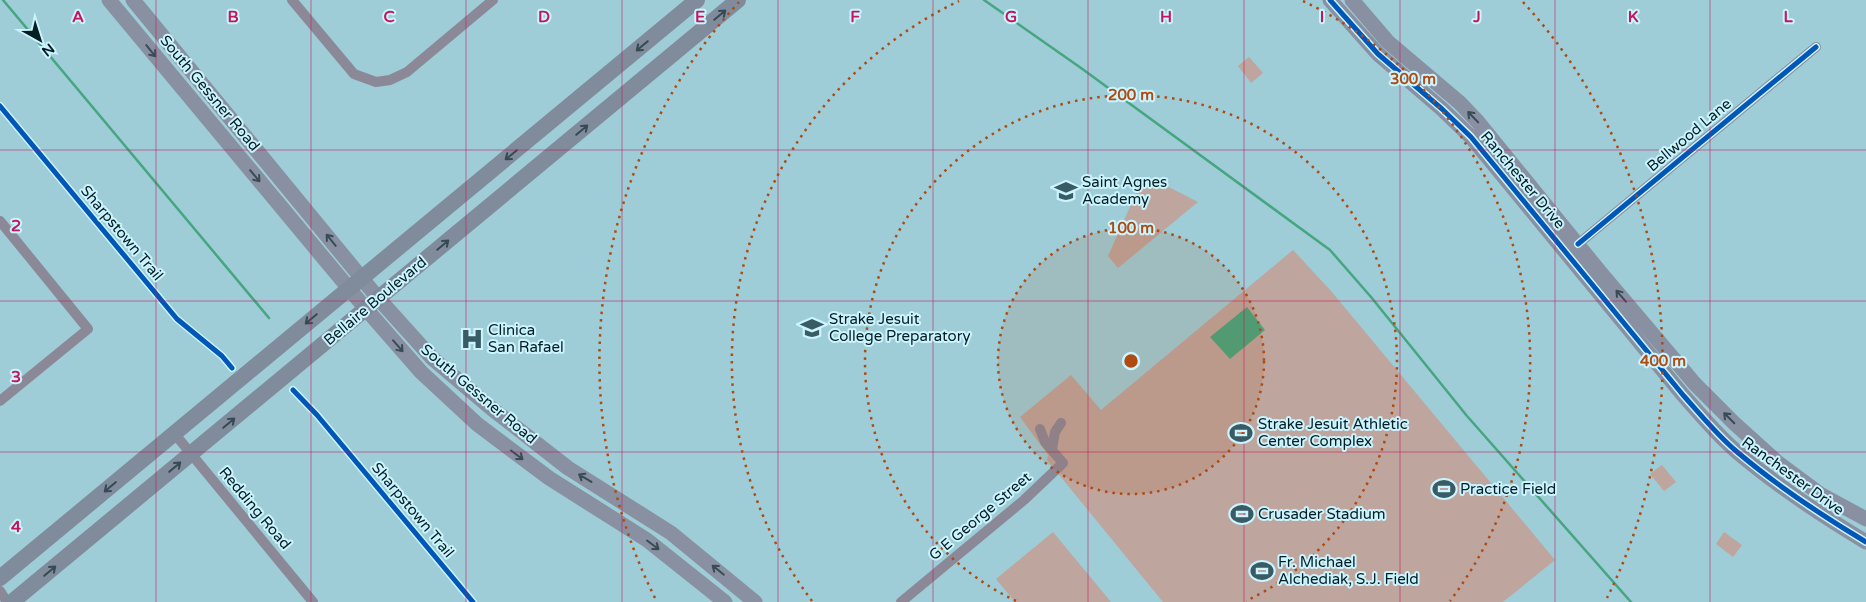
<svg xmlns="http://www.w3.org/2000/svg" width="1866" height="602" font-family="'Varela Round',sans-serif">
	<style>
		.green { fill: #bea59e }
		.water { fill: #45a680 }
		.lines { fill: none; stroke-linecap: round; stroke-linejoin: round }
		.stream { stroke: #45a680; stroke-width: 2.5 }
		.street { stroke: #8b8998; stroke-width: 10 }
		.secondary { stroke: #8890a1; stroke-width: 15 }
		.primary { stroke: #808b9b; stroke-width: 16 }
		.cycleway-casing { stroke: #ccf4fe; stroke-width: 8 }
		.cycleway { stroke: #0057b8; stroke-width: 5 }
		.oneway { stroke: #354a54 }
		.oneway2 { stroke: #384c56 }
		.grid { fill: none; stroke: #c2185b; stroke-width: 1; stroke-opacity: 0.55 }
		.ring { fill: none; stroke: #af4a12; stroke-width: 2.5; stroke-dasharray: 2.5 5 }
		.labels { text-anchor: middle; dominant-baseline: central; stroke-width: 4; stroke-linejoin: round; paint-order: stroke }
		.street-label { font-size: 15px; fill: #031e24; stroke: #ccf4fe }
		.poi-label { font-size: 15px; fill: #031e24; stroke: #ccf4fe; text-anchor: start }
		.grid-label { font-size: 16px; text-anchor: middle; font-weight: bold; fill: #c2185b; stroke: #ccf4fe; stroke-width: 4; stroke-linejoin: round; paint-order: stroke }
		.centre { fill: #af4a12; stroke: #ccf4fe; stroke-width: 2.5 }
		.ring-label { font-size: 15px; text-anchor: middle; font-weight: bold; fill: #af4a12; stroke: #ccf4fe; stroke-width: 4; stroke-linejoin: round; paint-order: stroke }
	</style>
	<rect width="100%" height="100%" fill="#9eccd7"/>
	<path class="green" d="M1249 57 1263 73 1251 83 1238 66Z
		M1151 178 1198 202 1118 268 1108 256 1142 180Z
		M1293 250 1331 291 1555 560 1503 602H1163L1047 460 1048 455 1020 417 1071 375 1101 410Z
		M1662 465 1676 482 1664 491 1650 474Z
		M1053 532 1111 602H1015L996 579Z
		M1724 532 1742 545 1733 557 1716 544Z"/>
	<path class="water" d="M1247 307 1265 330 1230 359 1210 337Z"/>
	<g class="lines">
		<path class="stream" d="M3 0 269 318
			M984 0 1081 68 1330 250 1371 297 1467 416 1631 602"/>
		<path class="street" d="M292 0 354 74 376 82 390 80 407 72 493 0
			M0 221 88 329 0 401
			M1578 244 1816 47
			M174 433 313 602
			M1052 449 1055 432 1061 423
			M0 591 7 602
			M901 602 1024 500 1063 463 1045 442 1040 429"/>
		<path class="secondary" d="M109 0 366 309 421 372 477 424 549 478 647 540 725 602
			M133 0 378 298 432 358 491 408 568 468 671 533 755 602
			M1330 0 1378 54 1442 109 1471 137 1683 395C1700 414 1716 434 1736 451 1776 485 1821 515 1866 542
			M1352 0 1388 42 1460 103 1478 122 1600 272 1695 384 1734 423 1777 462 1820 494 1866 519"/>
		<path class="primary" d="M0 578 697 0
			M12 602 738 0"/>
		<defs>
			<path id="cycleway" d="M1330 0 1378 54 1442 109 1471 137 1683 395C1700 414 1716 434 1736 451 1776 485 1821 515 1866 542
				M0 106 177 319 222 356 232 368
				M1578 244 1816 47
				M293 390 317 415 473 602"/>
		</defs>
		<use href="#cycleway" class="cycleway-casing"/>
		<use href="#cycleway" class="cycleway"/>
	</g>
	<defs><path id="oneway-shaft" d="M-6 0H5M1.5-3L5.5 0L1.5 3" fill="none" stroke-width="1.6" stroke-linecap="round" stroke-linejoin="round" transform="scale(1.25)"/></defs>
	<g class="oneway">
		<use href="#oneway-shaft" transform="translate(720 15) rotate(-40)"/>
		<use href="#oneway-shaft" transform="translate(642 46) rotate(140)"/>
		<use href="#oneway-shaft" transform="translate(582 130) rotate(-40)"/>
		<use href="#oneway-shaft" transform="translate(511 155) rotate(141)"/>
		<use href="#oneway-shaft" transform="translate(443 245) rotate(-40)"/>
		<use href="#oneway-shaft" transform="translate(311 319) rotate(140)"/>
		<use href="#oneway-shaft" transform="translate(229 423) rotate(-40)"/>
		<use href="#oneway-shaft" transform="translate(175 467) rotate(-40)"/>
		<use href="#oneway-shaft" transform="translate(110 487) rotate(140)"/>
		<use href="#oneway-shaft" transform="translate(50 571) rotate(-40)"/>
	</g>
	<g class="oneway2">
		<use href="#oneway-shaft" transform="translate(151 51) rotate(51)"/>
		<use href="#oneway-shaft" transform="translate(1473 117) rotate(-134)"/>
		<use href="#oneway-shaft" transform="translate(255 176) rotate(50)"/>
		<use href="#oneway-shaft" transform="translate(331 240) rotate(-129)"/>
		<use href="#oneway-shaft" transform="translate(1621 296) rotate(-131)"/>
		<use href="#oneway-shaft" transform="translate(398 346) rotate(49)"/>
		<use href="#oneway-shaft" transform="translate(1729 418) rotate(-135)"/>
		<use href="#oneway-shaft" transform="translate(517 455) rotate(37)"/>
		<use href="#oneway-shaft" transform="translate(585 478) rotate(-149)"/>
		<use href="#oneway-shaft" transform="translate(653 545) rotate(37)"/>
		<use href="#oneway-shaft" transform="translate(718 570) rotate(-141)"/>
	</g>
	<path class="grid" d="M156 0V602M311 0V602M466 0V602M622 0V602M778 0V602M933 0V602M1088 0V602M1244 0V602M1400 0V602M1555 0V602M1710 0V602M0 150H1866M0 301H1866M0 452H1866"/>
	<circle cx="1131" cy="361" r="133" fill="#af4a12" fill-opacity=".12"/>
	<g class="ring">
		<circle cx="1131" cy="361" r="133"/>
		<path d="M1016 601A266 266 0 1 1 1246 601"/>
		<path d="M812 601A399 399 0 0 1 959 1M1303 1A399 399 0 0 1 1450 601"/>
		<path d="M655 598A532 532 0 0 1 739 2M1523 2A532 532 0 0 1 1607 598"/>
	</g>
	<defs>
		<symbol id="school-bare" viewBox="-9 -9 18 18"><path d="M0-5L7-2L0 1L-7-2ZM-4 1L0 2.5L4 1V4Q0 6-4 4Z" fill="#395b63" stroke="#ccf4fe" stroke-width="2.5" paint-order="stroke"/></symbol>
		<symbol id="hospital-bare" viewBox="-9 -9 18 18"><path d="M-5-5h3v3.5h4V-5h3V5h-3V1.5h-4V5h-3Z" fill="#395b63" stroke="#ccf4fe" stroke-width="2.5" paint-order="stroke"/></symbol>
		<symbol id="stadium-bare" viewBox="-9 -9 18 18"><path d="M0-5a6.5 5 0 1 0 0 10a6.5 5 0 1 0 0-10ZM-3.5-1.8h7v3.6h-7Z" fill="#395b63" stroke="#ccf4fe" stroke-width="2.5" paint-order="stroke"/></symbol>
	</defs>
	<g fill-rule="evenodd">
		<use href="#school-bare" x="1050" y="175" width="32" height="32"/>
		<use href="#school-bare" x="796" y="312" width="32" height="32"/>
		<use href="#hospital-bare" x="456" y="323" width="32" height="32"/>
		<use href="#stadium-bare" x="1225" y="417" width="32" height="32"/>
		<use href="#stadium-bare" x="1428" y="473" width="32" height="32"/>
		<use href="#stadium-bare" x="1226" y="498" width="32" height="32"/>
		<use href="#stadium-bare" x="1246" y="555" width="32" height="32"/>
	</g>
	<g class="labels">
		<g class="street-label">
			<text transform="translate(210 93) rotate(50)">South Gessner Road</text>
			<text transform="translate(1689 135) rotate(-40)">Bellwood Lane</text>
			<text transform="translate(1523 180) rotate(50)">Ranchester Drive</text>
			<text transform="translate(122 233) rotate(50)">Sharpstown Trail</text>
			<text transform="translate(375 301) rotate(-40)">Bellaire Boulevard</text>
			<text transform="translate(479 394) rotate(40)">South Gessner Road</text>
			<text transform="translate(1793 476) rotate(36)">Ranchester Drive</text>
			<text transform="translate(255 508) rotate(50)">Redding Road</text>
			<text transform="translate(413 510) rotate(50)">Sharpstown Trail</text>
			<text transform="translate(980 516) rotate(-40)">G E George Street</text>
		</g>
		<g class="poi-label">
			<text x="1082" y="182">Saint Agnes<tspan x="1082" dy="17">Academy</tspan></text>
			<text x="829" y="319">Strake Jesuit<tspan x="829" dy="17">College Preparatory</tspan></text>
			<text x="488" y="330">Clinica<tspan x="488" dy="17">San Rafael</tspan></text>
			<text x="1258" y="424">Strake Jesuit Athletic<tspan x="1258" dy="17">Center Complex</tspan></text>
			<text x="1460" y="489">Practice Field</text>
			<text x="1258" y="514">Crusader Stadium</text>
			<text x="1278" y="562">Fr. Michael<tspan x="1278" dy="17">Alchediak, S.J. Field</tspan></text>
		</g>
	</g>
	<g class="grid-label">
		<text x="78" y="22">A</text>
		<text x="233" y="22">B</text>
		<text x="389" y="22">C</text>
		<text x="544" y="22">D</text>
		<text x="700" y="22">E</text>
		<text x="855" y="22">F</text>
		<text x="1011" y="22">G</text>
		<text x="1166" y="22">H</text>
		<text x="1322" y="22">I</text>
		<text x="1477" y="22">J</text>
		<text x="1633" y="22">K</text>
		<text x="1788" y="22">L</text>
		<text x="16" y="231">2</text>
		<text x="16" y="382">3</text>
		<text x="16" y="532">4</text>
	</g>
	<circle cx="1131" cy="361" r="8" class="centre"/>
	<g class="ring-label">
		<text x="1413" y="84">300 m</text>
		<text x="1131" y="100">200 m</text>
		<text x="1131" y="233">100 m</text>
		<text x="1663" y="366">400 m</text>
	</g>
	<g transform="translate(40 40) rotate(141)" stroke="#ccf4fe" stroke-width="4" paint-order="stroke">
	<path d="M0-4L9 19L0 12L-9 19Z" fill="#031e24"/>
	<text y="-8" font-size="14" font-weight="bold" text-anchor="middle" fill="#031e24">N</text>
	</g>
</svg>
